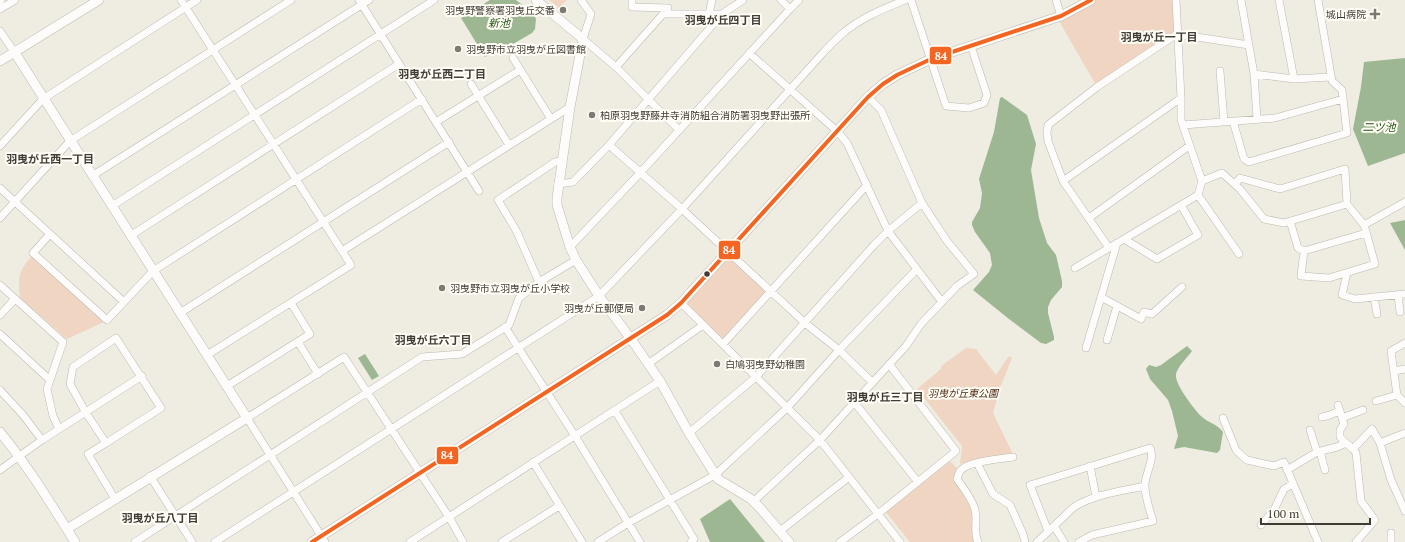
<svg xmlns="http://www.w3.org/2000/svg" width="1405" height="542" font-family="'PT Serif','Noto Sans JP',serif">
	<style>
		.green { fill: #f0d5c2 }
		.water { fill: #9db792 }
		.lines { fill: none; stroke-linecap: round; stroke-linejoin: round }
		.minor-casing { stroke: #bcb9b2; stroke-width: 8 }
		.tertiary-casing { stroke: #bcb9b2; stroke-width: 10 }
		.minor { stroke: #fdfcfb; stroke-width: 7 }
		.tertiary { stroke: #fdfcfb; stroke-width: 9 }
		.bus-1-casing { stroke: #fffdf5; stroke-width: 7 }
		.bus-1 { stroke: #f26522; stroke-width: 4 }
		.poi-dot { fill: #7c7a72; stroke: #fffdf5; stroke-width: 1.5 }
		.bus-dot { fill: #3e3c35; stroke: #fffdf5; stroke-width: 1.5 }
		.labels { text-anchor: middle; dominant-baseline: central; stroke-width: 4; stroke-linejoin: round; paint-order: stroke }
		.poi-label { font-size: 10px; fill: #3e3c35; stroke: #fffdf5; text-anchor: start }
		.park-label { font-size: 10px; font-style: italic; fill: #4e2810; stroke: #fffdf5 }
		.neighbourhood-label { font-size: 11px; font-weight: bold; fill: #3e3c35; stroke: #fffdf5 }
		.water-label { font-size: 11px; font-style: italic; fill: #20530f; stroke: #fffdf5 }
		.line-badge { stroke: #fffdf5; stroke-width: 1.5 }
		.badge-label { font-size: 11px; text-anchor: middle; font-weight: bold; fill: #fff }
	</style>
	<rect width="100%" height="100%" fill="#efece2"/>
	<path class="green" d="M549 0H567L559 8Z
		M1096 0H1173L1174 32 1097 87 1059 21 1089 5Z
		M32 256 104 322 67 339 20 298C18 278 18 271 32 256Z
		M728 256 767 291 723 340 686 303Z
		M966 348 976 349 996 375 1009 356 1012 358 1000 388 993 413 1013 454 960 464 962 446 917 389 941 369V366Z
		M950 461 957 468 954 480 972 510V535L975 542H910L885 511Z"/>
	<path class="water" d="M490 0H516L533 13 536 19 535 29 532 33 513 44 500 47 485 57 461 18Z
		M1405 58V153L1368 166 1353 129 1361 87 1364 62Z
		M1002 97 1027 115 1036 144 1031 170 1039 218 1047 243 1056 255 1062 281V287L1051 300 1048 307V313L1054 337V340L1046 344 1041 343 1009 319 973 290 989 272 992 265 990 253 975 232 972 225V222L980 208 982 193 979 179 994 132 1000 98Z
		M1405 220V250L1390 223Z
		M1187 346 1192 351C1187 358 1178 366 1176 374 1174 383 1194 409 1201 416 1208 423 1216 423 1223 432L1220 450 1217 453 1184 447 1174 449 1178 436 1172 411 1168 400 1150 379 1146 369 1149 365 1156 367 1161 365Z
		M365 354 379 376 372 380 358 358Z
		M730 499 765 542H710L700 519Z"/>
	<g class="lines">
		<defs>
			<path id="minor" d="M181 0 351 265 207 355
				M359 0 479 191
				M581 0 591 14 583 39 616 67 679 130
				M632 0V7L668 8
				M781 0 790 9
				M911 0 946 106 969 108 984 103 987 95 971 46
				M1056 0 1061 16
				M1176 0 1181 98V120L1202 181 1198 195 1109 248 1063 181 1048 141 1047 133 1048 125 1097 87 1177 34 1249 45
				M1241 0 1254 74 1294 79 1331 77
				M1279 0 1294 79
				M0 1 1 0
				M0 9 15 0
				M709 14 712 0
				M0 31 15 53
				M749 53 838 132 847 143 888 231 942 302
				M513 58 551 119
				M616 67 663 14H722
				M1220 71 1224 122
				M1254 74 1257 119
				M471 84 509 145
				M1233 121 1244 159 1249 162 1347 133 1342 90 1332 81 1318 0
				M436 122 520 70
				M1183 125 1275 118 1343 99
				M609 145 682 209 805 323 839 350 872 382
				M0 146 43 99 197 0
				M92 176 369 0
				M1063 181 1181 98
				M1202 181 1222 173 1240 189 1264 219 1284 223 1347 204 1364 225 1375 264 1329 278 1301 276 1304 251
				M558 184 573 182 609 145 722 14 743 0
				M1235 184 1240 178 1280 189 1345 169 1347 204
				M0 188 124 302
				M1198 195 1239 254
				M112 206 434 0
				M0 218 70 141 291 0
				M1089 218 1189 146
				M1290 221 1298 248 1304 251 1366 233
				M1364 225 1405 202
				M50 234 33 253 107 320 153 271 422 99
				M130 236 399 64
				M1124 239 1157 259 1198 235 1181 205
				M570 247 640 173 790 9 799 0
				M342 251 570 107
				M1075 268 1109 248
				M1347 273 1342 295 1355 299 1405 294
				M539 282 517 232 498 200 555 162 561 161
				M0 285 63 342 47 389 53 416 59 429
				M1398 295 1400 312
				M1101 297 1141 319 1144 312 1152 314 1182 287
				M1374 297 1377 314
				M681 303 820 440 900 542
				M180 313 449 142
				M0 315 15 299
				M505 327 575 436 640 542
				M0 334 50 380
				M116 338 161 408 106 443 86 413 70 384 73 367Z
				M1107 340 1117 306
				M298 342 318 374
				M1405 343 1391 351 1397 395 1405 403
				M723 344 867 185
				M1086 348 1117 243
				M648 364 703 325
				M1394 371 1405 369
				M227 386 310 334 291 303
				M0 390 23 415 42 440
				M1376 401 1397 395
				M854 402 918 482
				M1338 405 1344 424 1340 430V437L1346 443
				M615 411 694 539 691 542
				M1322 417 1327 416 1340 411
				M1223 418 1236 450 1241 455 1247 460 1274 466 1284 462 1318 542
				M1342 418 1363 410
				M1310 430 1317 452
				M689 433 756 377 874 245 888 231 922 203
				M106 443 88 454 115 499
				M1380 443 1405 433
				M1320 452 1325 470
				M533 462 582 542
				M977 463 993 494 1010 505 1023 534 1025 542
				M1090 466 1096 497
				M0 470 42 440 142 376
				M1287 470 1317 452 1337 447 1346 443 1353 449
				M150 476 192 542
				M754 501 820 440 906 346 921 324 957 286 974 274 947 241 922 203 881 110 868 97
				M1261 525 1274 510 1284 489 1293 484
				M1054 526 1064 542
				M780 531 849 477
				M1048 531 1030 485 1150 448C1155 460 1146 471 1145 484 1144 494 1150 511 1153 521L1092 535 1079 542
				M135 542 422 357 462 354 509 325 519 298 539 282 576 260
				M215 542 599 296 682 209 822 54C828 47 835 40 842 34 860 18 883 9 905 0
				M325 542 247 418 344 357 449 517 463 542
				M410 542 660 381
				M502 542 559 506
				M598 542 628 523 715 475 787 408 839 350 917 269
				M840 542 878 514 956 451 889 364
				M978 542C973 531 978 521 975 510 973 501 963 487 957 479 958 476 959 472 961 470 969 461 1001 459 1013 457
				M1037 542 1074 507C1095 494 1122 491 1145 486
				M1356 542 1375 520 1361 501 1356 453 1353 449 1372 429 1380 443 1391 480 1405 511
				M1391 542V533"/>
			<path id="tertiary" d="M536 0 583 39 570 107 557 198V205L570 247 576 260 599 296 631 339 660 381 689 433 718 479 751 499 760 508 789 542
				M15 53 247 418 67 529
				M0 61 99 0
				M0 432C28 466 51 504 75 542
				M312 542 667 315 681 303 868 97 883 84 897 75 931 59 1061 16 1091 0"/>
		</defs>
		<use href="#minor" class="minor-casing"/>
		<use href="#tertiary" class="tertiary-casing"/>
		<use href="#minor" class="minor"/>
		<use href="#tertiary" class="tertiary"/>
		<defs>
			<path id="bus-1" d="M312 542 667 315 681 303 868 97 883 84 897 75 931 59 1061 16 1091 0"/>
		</defs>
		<use href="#bus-1" class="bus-1-casing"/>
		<use href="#bus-1" class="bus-1"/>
	</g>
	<g class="poi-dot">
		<circle cx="563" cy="10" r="4"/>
		<path d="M1373 8h4v4h4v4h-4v4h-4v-4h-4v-4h4z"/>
		<circle cx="458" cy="49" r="4"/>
		<circle cx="592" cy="115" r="4"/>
		<circle cx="442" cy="288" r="4"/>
		<circle cx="642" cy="308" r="4"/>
		<circle cx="717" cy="364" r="4"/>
	</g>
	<circle class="bus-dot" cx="707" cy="274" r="3.5"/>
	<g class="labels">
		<g class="poi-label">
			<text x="555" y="10" text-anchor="end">羽曳野警察署羽曳丘交番</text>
			<text x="1366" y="14" text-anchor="end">城山病院</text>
			<text x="466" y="49">羽曳野市立羽曳が丘図書館</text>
			<text x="600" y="115">柏原羽曳野藤井寺消防組合消防署羽曳野出張所</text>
			<text x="450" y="288">羽曳野市立羽曳が丘小学校</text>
			<text x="634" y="308" text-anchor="end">羽曳が丘郵便局</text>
			<text x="725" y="364">白鳩羽曳野幼稚園</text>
		</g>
		<g class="park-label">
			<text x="963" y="393">羽曳が丘東公園</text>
		</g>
		<g class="neighbourhood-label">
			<text x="723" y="20">羽曳が丘四丁目</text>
			<text x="1159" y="37">羽曳が丘一丁目</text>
			<text x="442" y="74">羽曳が丘西二丁目</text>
			<text x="50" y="159">羽曳が丘西一丁目</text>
			<text x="433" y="340">羽曳が丘六丁目</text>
			<text x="885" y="397">羽曳が丘三丁目</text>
			<text x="160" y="518">羽曳が丘八丁目</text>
		</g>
		<g class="water-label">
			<text x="499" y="23">新池</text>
			<text x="1379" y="127">二ツ池</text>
		</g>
	</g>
	<g class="line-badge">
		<rect x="929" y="46" width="23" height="19" rx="4" fill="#f26522"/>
		<rect x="718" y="240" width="23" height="20" rx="4" fill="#f26522"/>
		<rect x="436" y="446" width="23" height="19" rx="4" fill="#f26522"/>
	</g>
	<g class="badge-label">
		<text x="941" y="60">84</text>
		<text x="729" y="254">84</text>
		<text x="447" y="459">84</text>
	</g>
	<path d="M1261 518v6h109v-6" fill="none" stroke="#3e3c35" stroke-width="2"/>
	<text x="1267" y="518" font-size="12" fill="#3e3c35" stroke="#fffdf5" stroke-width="3" paint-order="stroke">100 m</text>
</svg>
